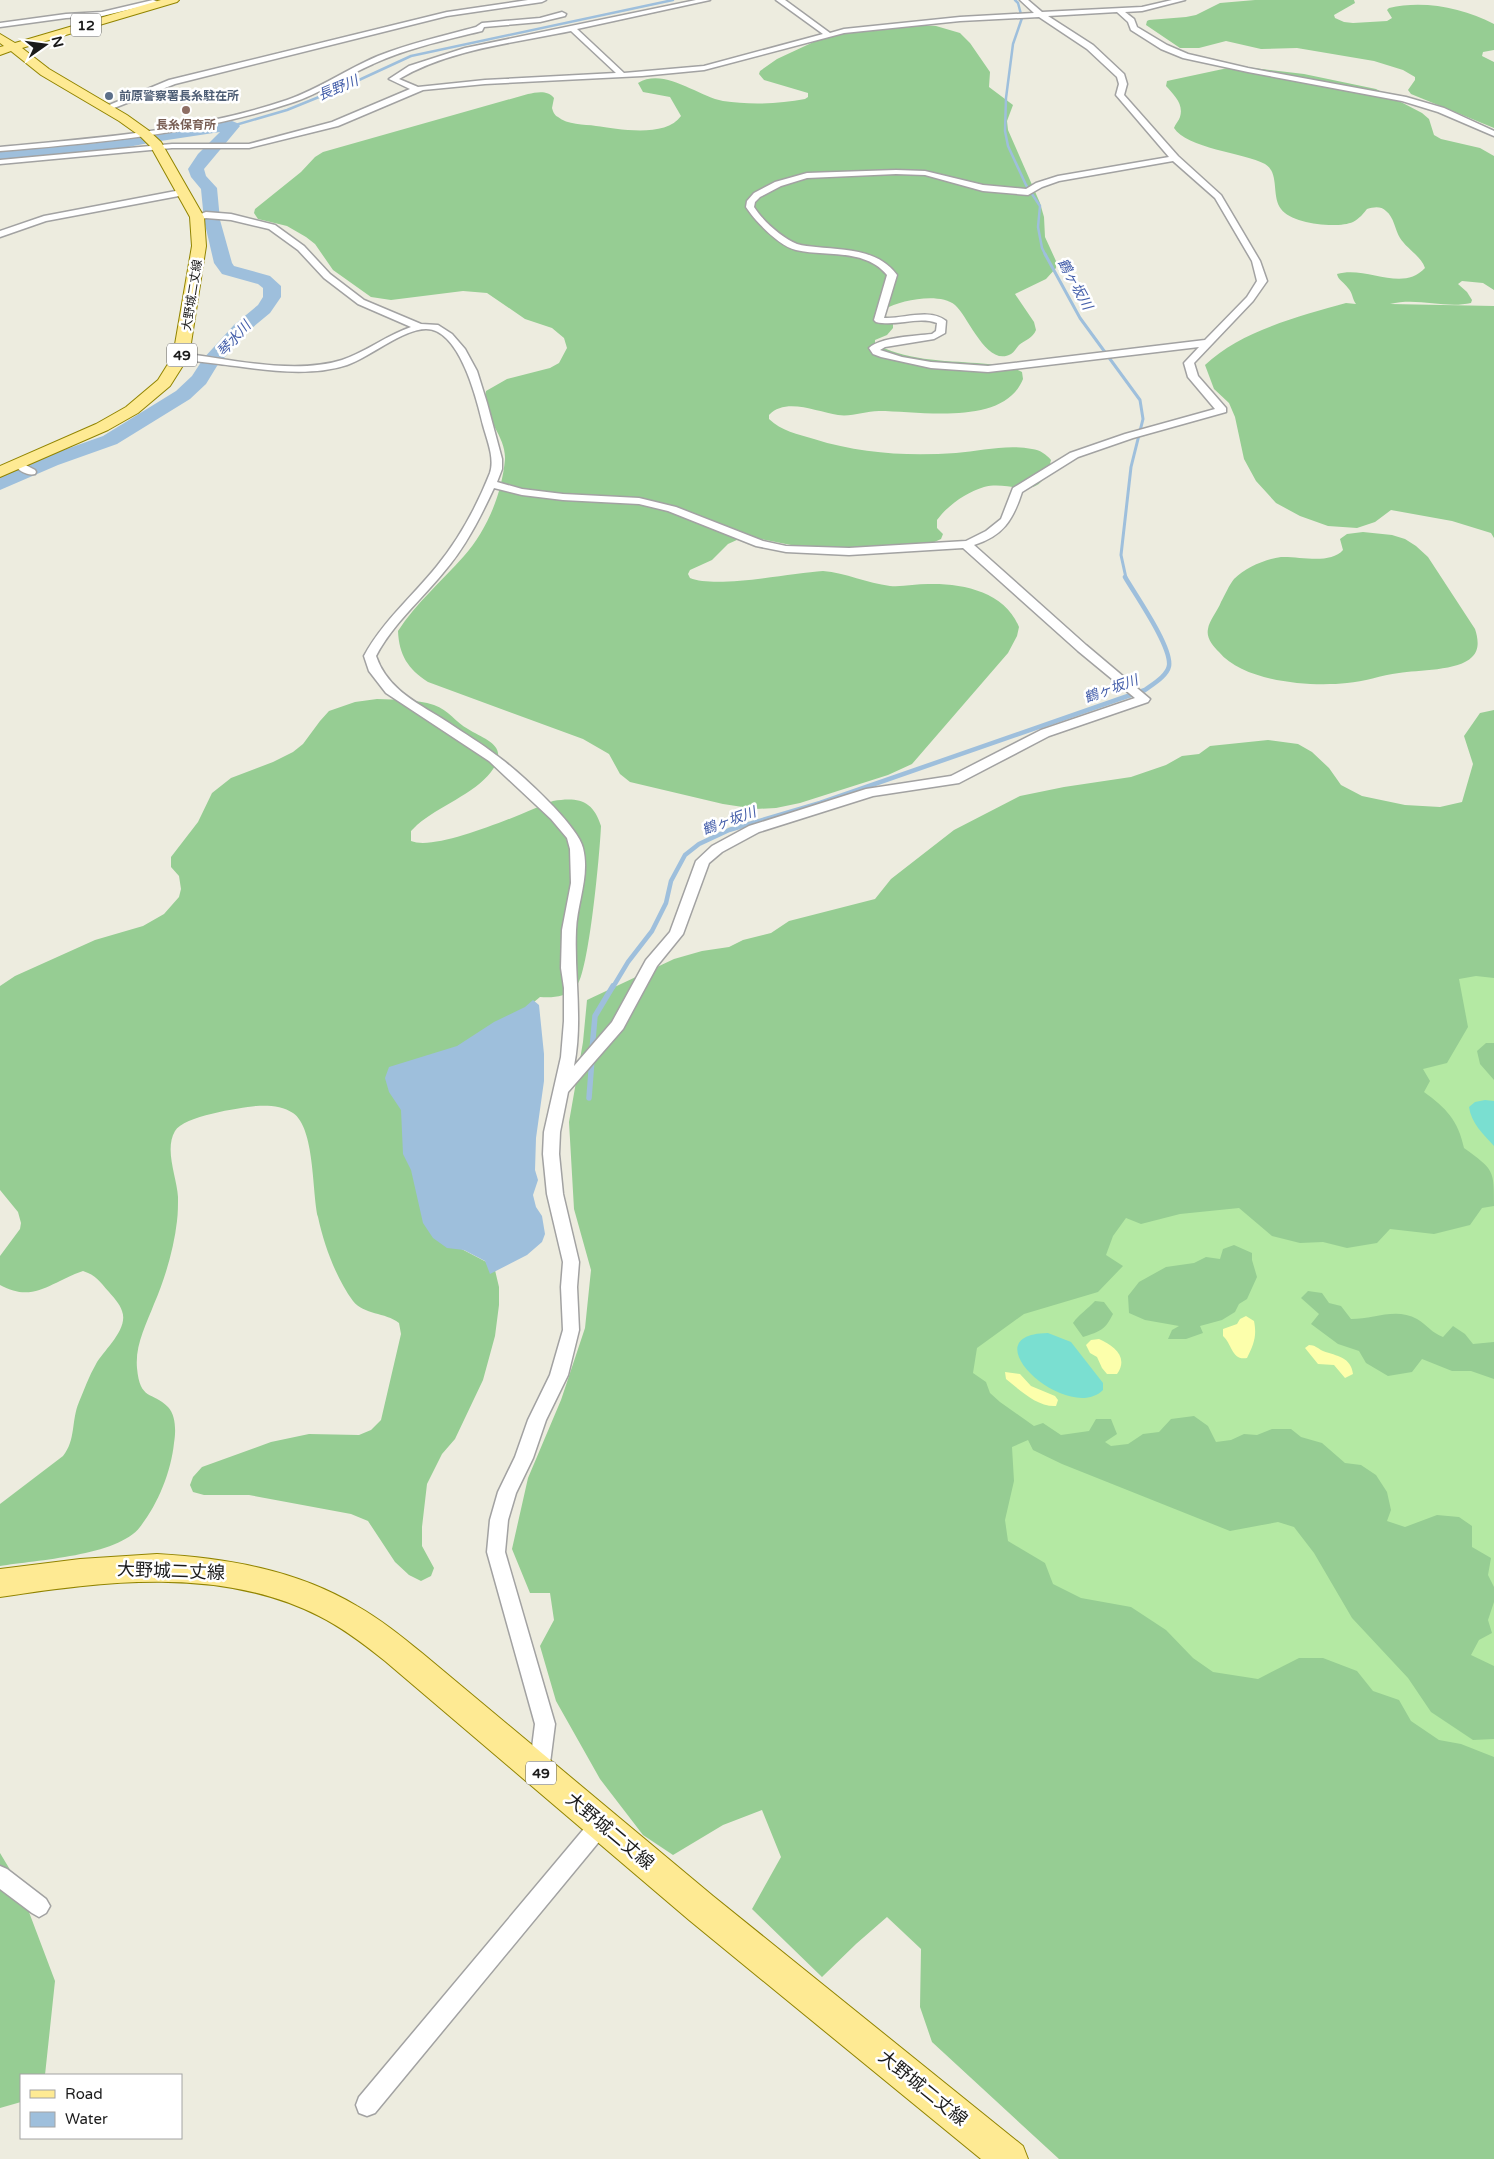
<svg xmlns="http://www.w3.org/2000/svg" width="1494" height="2159" font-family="'Varela Round','Noto Sans JP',sans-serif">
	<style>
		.grass { fill: #b4e9a3 }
		.forest { fill: #96cd93 }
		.sand { fill: #fcffab }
		.pitch { fill: #7adfd1 }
		.water { fill: #9ebfdc }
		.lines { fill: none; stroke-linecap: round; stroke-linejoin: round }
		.stream-far3 { stroke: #9ebfdc; stroke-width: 2.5 }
		.stream-far2 { stroke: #9ebfdc; stroke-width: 3 }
		.stream-far1 { stroke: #9ebfdc; stroke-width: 4.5 }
		.stream { stroke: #9ebfdc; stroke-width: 5.5 }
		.river { fill: #9ebfdc; fill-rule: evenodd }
		.minor-casing { stroke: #a2a2a2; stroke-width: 3 }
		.primary-casing { stroke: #918400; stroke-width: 2 }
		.minor { fill: #fff; fill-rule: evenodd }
		.primary { fill: #feea93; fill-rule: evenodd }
		.service-dot { fill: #5c6f8a; stroke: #fff; stroke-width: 2 }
		.education-dot { fill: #8d6e63; stroke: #fff; stroke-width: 2 }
		.labels { text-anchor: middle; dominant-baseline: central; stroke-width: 5; stroke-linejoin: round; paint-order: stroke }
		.far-service-label { font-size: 12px; font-weight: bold; fill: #4e5e75; stroke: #fff; text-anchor: start }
		.far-education-label { font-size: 12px; font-weight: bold; fill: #785e54; stroke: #fff }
		.far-street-label { font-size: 12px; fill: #1b1b1b; stroke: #fff }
		.shield { fill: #fff; stroke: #5f5f5f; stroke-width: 1 }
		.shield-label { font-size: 14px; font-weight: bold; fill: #1b1b1b }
		.far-water-label { font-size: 14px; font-style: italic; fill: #4660ab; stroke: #fff }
		.near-street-label { font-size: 18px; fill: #1b1b1b; stroke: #fff }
	</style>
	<rect width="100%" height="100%" fill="#edecdf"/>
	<path class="grass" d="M1494 943V1952L967 1540 911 1330Z"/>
	<path class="forest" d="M1255 0H1354L1355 3 1334 15 1335 18 1344 22 1353 23 1387 21 1392 18 1387 10 1389 8C1424 0 1463 8 1494 24V50L1483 52 1482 56 1494 62V128L1411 94 1408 90 1415 80V77L1403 70 1374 61 1297 48 1261 49 1226 41 1199 48H1180L1146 25 1147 21 1149 20 1186 17 1196 15 1220 3Z
		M918 25 936 26 960 33 970 43 990 72 989 87 1013 105 1007 121 1008 130 1040 203 1044 217 1045 237 1056 261V268L1046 279 1015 294 1034 322 1036 330C1033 338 1025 340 1019 345 1016 348 1015 352 1011 354 987 368 968 316 955 305 940 292 900 300 885 309L884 314 893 324V328L887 335 875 340V343C901 360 946 361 977 363 993 365 1007 364 1022 372L1023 379C1004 427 920 411 879 411 865 411 852 417 838 415 817 412 786 397 769 415V419C781 431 798 434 814 439 861 454 908 456 956 453 981 451 1007 444 1032 449 1040 450 1046 454 1051 460 1040 507 1013 479 984 487 967 492 948 505 937 520V528L943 534 941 539 930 544 848 550 806 548 751 537 739 539 728 544 712 560 690 570 688 574 690 578C717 589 790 573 823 571 846 573 867 583 890 586 903 587 916 584 928 584 963 583 1005 592 1019 627L1017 636 1008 653 912 764 888 775 800 803 776 808 756 809 723 804 630 782 620 774 609 754 583 739 428 682C408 669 399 655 398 631 416 603 442 581 464 556 487 530 502 494 505 459 506 434 480 416 486 391L507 379 550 368 559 363 567 348 564 338 552 328 525 319 487 293 463 291 391 300 371 297 333 270 315 244 306 237 287 226 258 219 254 213 255 209 301 172 315 157 323 152 528 94C537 92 548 90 554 98L552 108C553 111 554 115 558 117 567 125 584 124 596 126 618 129 666 138 681 116L670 97 643 92 638 83C664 67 697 96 723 101 749 105 779 104 805 99L808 97V93L764 80 759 74 760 71 777 59 820 39 841 33Z
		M1237 66 1304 74 1376 89 1422 113 1429 119 1434 135 1441 139 1480 148 1494 156V290L1483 283 1462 281 1458 284 1467 292 1472 300 1471 303C1445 309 1418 297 1390 304L1494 306V538L1491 533 1452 521 1391 510 1375 522 1357 528 1328 526 1300 516 1276 503 1256 481 1244 459 1235 417 1229 403 1214 389 1205 365C1240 331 1300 316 1346 303L1356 304C1352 299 1353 293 1348 288 1344 282 1338 280 1337 274 1366 265 1402 293 1425 268 1421 256 1407 249 1400 238 1395 230 1394 217 1386 211 1381 206 1374 207 1367 209 1364 213 1359 219 1353 222 1337 229 1292 224 1281 209 1271 196 1280 173 1265 164 1244 153 1186 148 1174 128 1175 124 1179 121 1180 117 1184 104 1174 95 1166 86L1167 81Z
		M1363 532 1392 535 1405 539 1416 546 1428 557 1475 629C1478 638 1480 650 1472 657 1459 671 1417 670 1399 673 1381 675 1364 682 1347 683 1310 687 1244 682 1219 652 1213 646 1206 638 1208 629 1209 621 1218 610 1221 602 1225 595 1229 585 1234 579 1245 568 1265 559 1281 557 1299 556 1330 565 1343 550L1340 539 1347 534Z
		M377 699C396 700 416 699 434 705 449 710 455 722 468 729 485 740 511 745 491 772 474 794 439 806 417 825L411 831V841C438 852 525 812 553 801 578 797 593 800 601 826 600 851 589 974 576 987 566 997 553 998 540 997L522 1012 452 1244 494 1266 499 1287V1305L495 1336 483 1380 455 1439 442 1454 427 1484 422 1527V1546L434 1568 431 1576 421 1581 409 1575 395 1562 368 1521 351 1514 249 1495H204L193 1492 190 1485 193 1477 202 1467 271 1442 309 1434 359 1435 371 1430 381 1420 401 1334 399 1323C385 1312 364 1315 353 1301 336 1278 324 1245 318 1217 312 1191 315 1128 293 1113 283 1106 268 1105 256 1106 238 1108 184 1116 175 1131 164 1150 177 1177 178 1197 178 1205 178 1213 177 1221 174 1248 165 1279 154 1304 146 1325 135 1345 137 1368 140 1401 152 1391 168 1407 176 1415 176 1432 174 1443 171 1472 158 1504 140 1527 118 1556 36 1560 0 1566V1504L63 1456C76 1440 71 1421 79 1402 84 1390 89 1376 96 1364 104 1350 129 1329 122 1311 120 1304 113 1297 109 1292 100 1282 96 1275 83 1271 52 1281 34 1304 0 1285V1256L20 1229 21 1223 18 1212 0 1190V986L15 976 95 940 143 926 164 914 179 897 181 889 179 876 171 867V857L198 822 212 793 231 778 273 762 293 752 303 744 320 721 329 711 355 702Z
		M1494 710V978L1476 976 1459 979 1468 1027 1447 1063 1423 1069 1430 1081 1424 1092C1446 1108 1458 1120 1464 1148 1494 1170 1494 1169 1494 1206L1482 1208 1470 1225 1434 1234 1390 1229 1377 1243 1347 1248 1323 1242 1300 1243 1272 1236 1239 1208 1180 1214 1141 1224 1126 1218 1113 1236 1106 1255 1123 1266 1098 1292 1024 1314 977 1348 973 1373 986 1382 990 1393 1000 1402 1034 1426 1043 1423 1061 1435 1089 1431 1096 1419H1111L1117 1434 1105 1442 1111 1446 1128 1444 1143 1434 1159 1432 1171 1419 1194 1416 1208 1426 1216 1442 1231 1440 1244 1434 1257 1435 1272 1429H1291L1301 1437 1322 1443 1345 1463 1361 1465 1376 1475 1387 1492 1391 1510 1387 1521 1405 1527 1437 1515 1459 1517 1472 1526V1547L1491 1558 1488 1575 1494 1587V1602L1488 1620 1492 1633 1479 1640 1471 1655 1494 1666V1739L1473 1740 1431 1712 1408 1678 1352 1618 1314 1553 1294 1527 1278 1522 1230 1531 1062 1464 1033 1450 1028 1440 1012 1447 1014 1481 1005 1520 1008 1541 1045 1563 1053 1584 1081 1598 1131 1607 1166 1630 1193 1658 1213 1672 1258 1679 1299 1658H1323L1357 1671 1373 1691 1399 1700 1411 1721 1439 1740 1461 1744 1494 1757V2159H1059L932 2042 920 2007 921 1949 887 1917 856 1944 822 1977 752 1909 781 1857 762 1810 723 1825 673 1855 643 1835 600 1779 556 1701 540 1646 554 1620 550 1593H530L512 1549 528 1478 561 1400 585 1328 591 1270 574 1209 569 1122 583 1042 587 1000 674 959 702 951 729 947 743 940 771 933 789 921 875 899 891 879 954 830 1020 796 1064 787 1131 777 1166 765 1182 756 1199 754 1210 746 1268 740 1298 744 1312 752 1329 768 1341 785 1362 796 1405 805 1440 807 1462 802 1473 764 1464 736 1480 713Z
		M1486 1043H1494V1080L1480 1064 1477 1051Z
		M1234 1245 1252 1253V1260L1257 1277 1247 1299 1239 1304 1235 1312 1222 1320 1200 1326 1203 1333 1186 1339H1168L1172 1330 1179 1326 1145 1320 1129 1313 1128 1296 1139 1282 1166 1267 1194 1263 1206 1257 1220 1259 1223 1249Z
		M1308 1291 1322 1293 1329 1303 1341 1306 1351 1319C1374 1319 1396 1307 1417 1319 1427 1325 1432 1333 1443 1337L1453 1326 1465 1334 1473 1344 1494 1342V1379L1471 1371H1452L1422 1359 1412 1372 1388 1376 1366 1363 1359 1351 1338 1344 1311 1324 1319 1314 1301 1298Z
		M1095 1301 1104 1302 1113 1314C1105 1330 1101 1331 1083 1337L1073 1323C1079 1314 1088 1309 1095 1301Z
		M0 1853 18 1883 55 1981 45 2075H21V2102L0 2108Z"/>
	<path class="sand" d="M1246 1316 1254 1321C1257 1336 1254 1344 1247 1358 1232 1361 1232 1344 1223 1336V1329L1237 1324 1240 1319Z
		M1099 1339C1114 1346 1129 1357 1117 1374H1107L1102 1368 1097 1357 1090 1353 1086 1345 1091 1340Z
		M1309 1345C1315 1345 1317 1348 1323 1351 1337 1356 1351 1357 1353 1374L1345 1378 1334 1365 1318 1364 1305 1348Z
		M1005 1372 1020 1374 1031 1386 1055 1396 1058 1400 1056 1406C1037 1407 1020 1390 1006 1379Z"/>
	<path class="pitch" d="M1485 1100 1494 1101V1146C1484 1135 1471 1123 1469 1107L1475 1102Z
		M1048 1333 1071 1342 1103 1383V1390C1068 1425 967 1334 1048 1333Z"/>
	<path class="water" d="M533 1000 539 1005 544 1054V1081L536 1138 535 1170 538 1180 533 1195 536 1207 542 1216 545 1234 542 1242 527 1255 490 1274 485 1261 464 1250 447 1248 433 1238 423 1223 411 1170 403 1154 401 1110 389 1092 385 1078 389 1067 457 1046 494 1022 525 1007Z"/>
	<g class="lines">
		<path class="stream-far3" d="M1015 0 1018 3 1022 18 1013 44 1006 98 1005 131 1008 146 1026 185 1040 206 1038 227 1042 248 1046 256
			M232 126 287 110 346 86 411 56 673 0"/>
		<path class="stream-far2" d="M1045 254 1080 318 1140 400 1143 419 1131 467 1121 555 1126 578"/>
		<path class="stream-far1" d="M613 987 628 962 652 931 666 903 671 881 685 855 699 844 729 830 820 803 1145 690C1153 684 1167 676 1169 666 1172 647 1136 596 1125 577"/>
		<path class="stream" d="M592 1050 595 1016 613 986
			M589 1098 592 1059"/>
		<path class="river" d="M232 121 237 123 240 126 204 169 206 176 217 188 220 220 232 263 234 266 270 276 281 286V297L270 313 246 333 217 366 206 384 190 399 117 444 58 465 0 490V476L44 457 103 436 176 391 192 376 203 359 234 325 258 305 263 297V288L258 284 222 274 214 263 204 220 201 189 191 177 188 169 198 154 220 132 154 142 97 153 0 161V151L97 143 154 132Z"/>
		<defs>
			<path id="minor" d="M153 0 163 4 159 6 153 4 102 16 66 18 0 27V23L66 14 102 12Z
				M528 0H546L542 2 447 16 175 84 109 110 102 108 169 80 447 12Z
				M696 0H710L577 29 624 73 704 66 823 34 776 0H785L830 33 844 29 960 17 1034 13 1020 0H1028L1042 12 1142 7 1172 0H1185L1142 11 1125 12 1134 19 1137 27 1167 45 1188 54 1248 68 1406 97 1444 108 1494 131V136L1438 112 1402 101 1248 72 1183 58 1161 49 1131 30 1128 22 1117 12 1048 16 1093 45 1124 74 1127 84 1124 95 1178 156 1221 195 1260 261 1267 281 1253 301 1194 363 1198 376 1226 408V412L1133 438 1078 457 1022 492C1013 520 1003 536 974 545L1086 645 1150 699 1148 702 1049 736 959 783 873 796 759 832 722 852 709 863 683 934 657 966 623 1029 568 1092 560 1132 559 1154 563 1194 579 1262 577 1287 579 1330 568 1375 546 1420 533 1458 516 1493 508 1520 505 1552 555 1724 549 1771 546 1778 539 1781 532 1778 529 1771 535 1724 487 1552 490 1520 498 1492 515 1457 528 1420 550 1375 563 1330 561 1287 563 1262 547 1194 543 1154 544 1132 561 1057 564 1021V988L561 968 562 930 571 883 570 849 567 838 551 819 489 761 386 693 369 671 364 656C383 621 412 597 437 566 459 539 477 506 490 473 495 458 487 440 483 425 477 400 460 329 426 329 403 329 370 357 347 365 307 378 260 369 219 364 205 362 191 361 178 358V354L181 353C229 359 294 375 342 360 366 352 387 335 411 327L358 304 324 278 298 250 269 229 231 220 206 218 197 220 193 217 206 212 231 214 275 225 304 246 330 274 364 300 421 324 438 325 452 334 465 349 477 371 487 403 502 459V469L497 482 522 489 563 494 639 498 676 507 763 541 786 546 849 548 966 541 986 531 1001 519 1013 488 1070 453 1125 434 1215 409 1188 377 1184 363 1199 347 988 372 931 368 881 357 873 354 869 348C881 337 915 336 932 334L936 331 937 323C917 316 896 327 876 322L874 320 887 275C865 248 826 257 796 250 779 246 755 221 746 207L747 201 754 193 775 182 807 173 896 170 925 171 983 185 1026 189 1036 183 1058 176 1169 157 1116 95 1119 84 1117 77 1087 49 1039 17 960 21 844 33 704 70 642 76 485 84 423 90 338 126 249 148H172L0 164V160L172 144H249L332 122 410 89 389 79 409 66 465 48ZM571 31 616 73 485 80 418 87 399 79C450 49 514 43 571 31ZM1173 161 1215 198 1252 261 1257 281 1247 297 1205 340 988 366 931 362 902 357 880 350 885 347 934 339 945 333 946 321C930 308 903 319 884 318L897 275C878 249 845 250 816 247 810 246 803 246 797 244 782 238 763 221 754 207L755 202 760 197 781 186 807 178 896 174 925 175 983 191 1028 195 1042 187 1059 181ZM494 488 522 495 563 500 639 504 668 511 756 546 786 552 849 555 963 548 1078 651 1135 698 1041 730 951 776 866 789 749 826 712 846 696 861 670 932 646 960 612 1022 574 1066C583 1021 574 976 576 930 577 903 590 876 583 848 578 825 517 770 496 755 481 743 465 734 449 723 420 704 388 691 376 656 393 624 420 601 443 573 465 548 480 518 494 488Z
				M562 12 566 14 565 16 540 22 484 27 482 31C445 40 408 48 373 64 345 76 320 94 291 103 197 134 98 143 0 151V147C96 138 195 131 287 100 319 89 347 69 378 56 410 43 444 36 476 27L482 23 540 18Z
				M181 190 184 191V195L46 221 0 237V231L44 216Z
				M18 461 35 470 36 472 35 474C27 476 18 470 13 464L14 462Z
				M600 1815 607 1818 610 1825 607 1832 375 2113 367 2116 359 2113 356 2105 359 2097 593 1818Z
				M0 1866 7 1869 46 1899 50 1906 46 1913 39 1917 32 1913 0 1889Z"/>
			<path id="primary" d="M161 0H179L177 2 22 48 49 69 127 115 148 130 161 142 204 217 206 246 189 356 170 386 138 413 108 430 0 477V466L96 424 126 407 158 380 173 356 192 246 190 217 151 147 140 136 119 121 41 75 11 51 0 55V47L4 46 0 43V34L15 43Z
				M157 1554C227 1558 297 1570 357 1606 380 1619 401 1636 422 1653L713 1896 1023 2146 1028 2159H981L689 1920 385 1661C364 1644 343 1628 319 1616 220 1566 105 1581 0 1597V1569L80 1559Z"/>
		</defs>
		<use href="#minor" class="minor-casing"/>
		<use href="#primary" class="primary-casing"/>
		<use href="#minor" class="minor"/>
		<use href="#primary" class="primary"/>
	</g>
	<circle class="service-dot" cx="109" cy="96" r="5"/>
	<circle class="education-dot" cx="186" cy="110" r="5"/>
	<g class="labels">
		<g class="far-service-label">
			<text x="119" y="96">前原警察署長糸駐在所</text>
		</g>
		<g class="far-education-label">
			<text x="186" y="125">長糸保育所</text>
		</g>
		<g class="far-street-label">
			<text transform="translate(192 295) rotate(-81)">大野城二丈線</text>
		</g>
		<g class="shield">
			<rect x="71" y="13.5" width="30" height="23" rx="4"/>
			<rect x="167" y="343.5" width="30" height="23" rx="4"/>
			<rect x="526" y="1761.5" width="30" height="23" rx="4"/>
		</g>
		<g class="shield-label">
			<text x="86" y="25">12</text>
			<text x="182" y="355">49</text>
			<text x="541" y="1773">49</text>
		</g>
		<g class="far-water-label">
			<text transform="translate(338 88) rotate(-23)">長野川</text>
			<text transform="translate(1075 284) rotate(61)">鶴ヶ坂川</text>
			<text transform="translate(234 339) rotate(-48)">琴水川</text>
			<text transform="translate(1111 689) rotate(-20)">鶴ヶ坂川</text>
			<text transform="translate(729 821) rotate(-20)">鶴ヶ坂川</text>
		</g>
		<g class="near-street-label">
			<text transform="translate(171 1571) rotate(2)">大野城二丈線</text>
			<text transform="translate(610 1831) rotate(40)">大野城二丈線</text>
			<text transform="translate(923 2088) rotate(39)">大野城二丈線</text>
		</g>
	</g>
	<rect x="20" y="2074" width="162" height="65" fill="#ffffff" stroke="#a4a4a4"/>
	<rect x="30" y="2090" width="25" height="8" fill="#feea93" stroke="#a4a4a4"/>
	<text x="65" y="2099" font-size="15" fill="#1b1b1b">Road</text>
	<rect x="30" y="2112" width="25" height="15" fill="#9ebfdc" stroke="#a4a4a4"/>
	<text x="65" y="2124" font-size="15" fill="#1b1b1b">Water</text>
	<g transform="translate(45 45) rotate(76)" stroke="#ffffff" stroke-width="4" paint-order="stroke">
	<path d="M0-4L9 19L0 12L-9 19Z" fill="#1b1b1b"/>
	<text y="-8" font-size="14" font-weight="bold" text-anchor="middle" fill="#1b1b1b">N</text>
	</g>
</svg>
